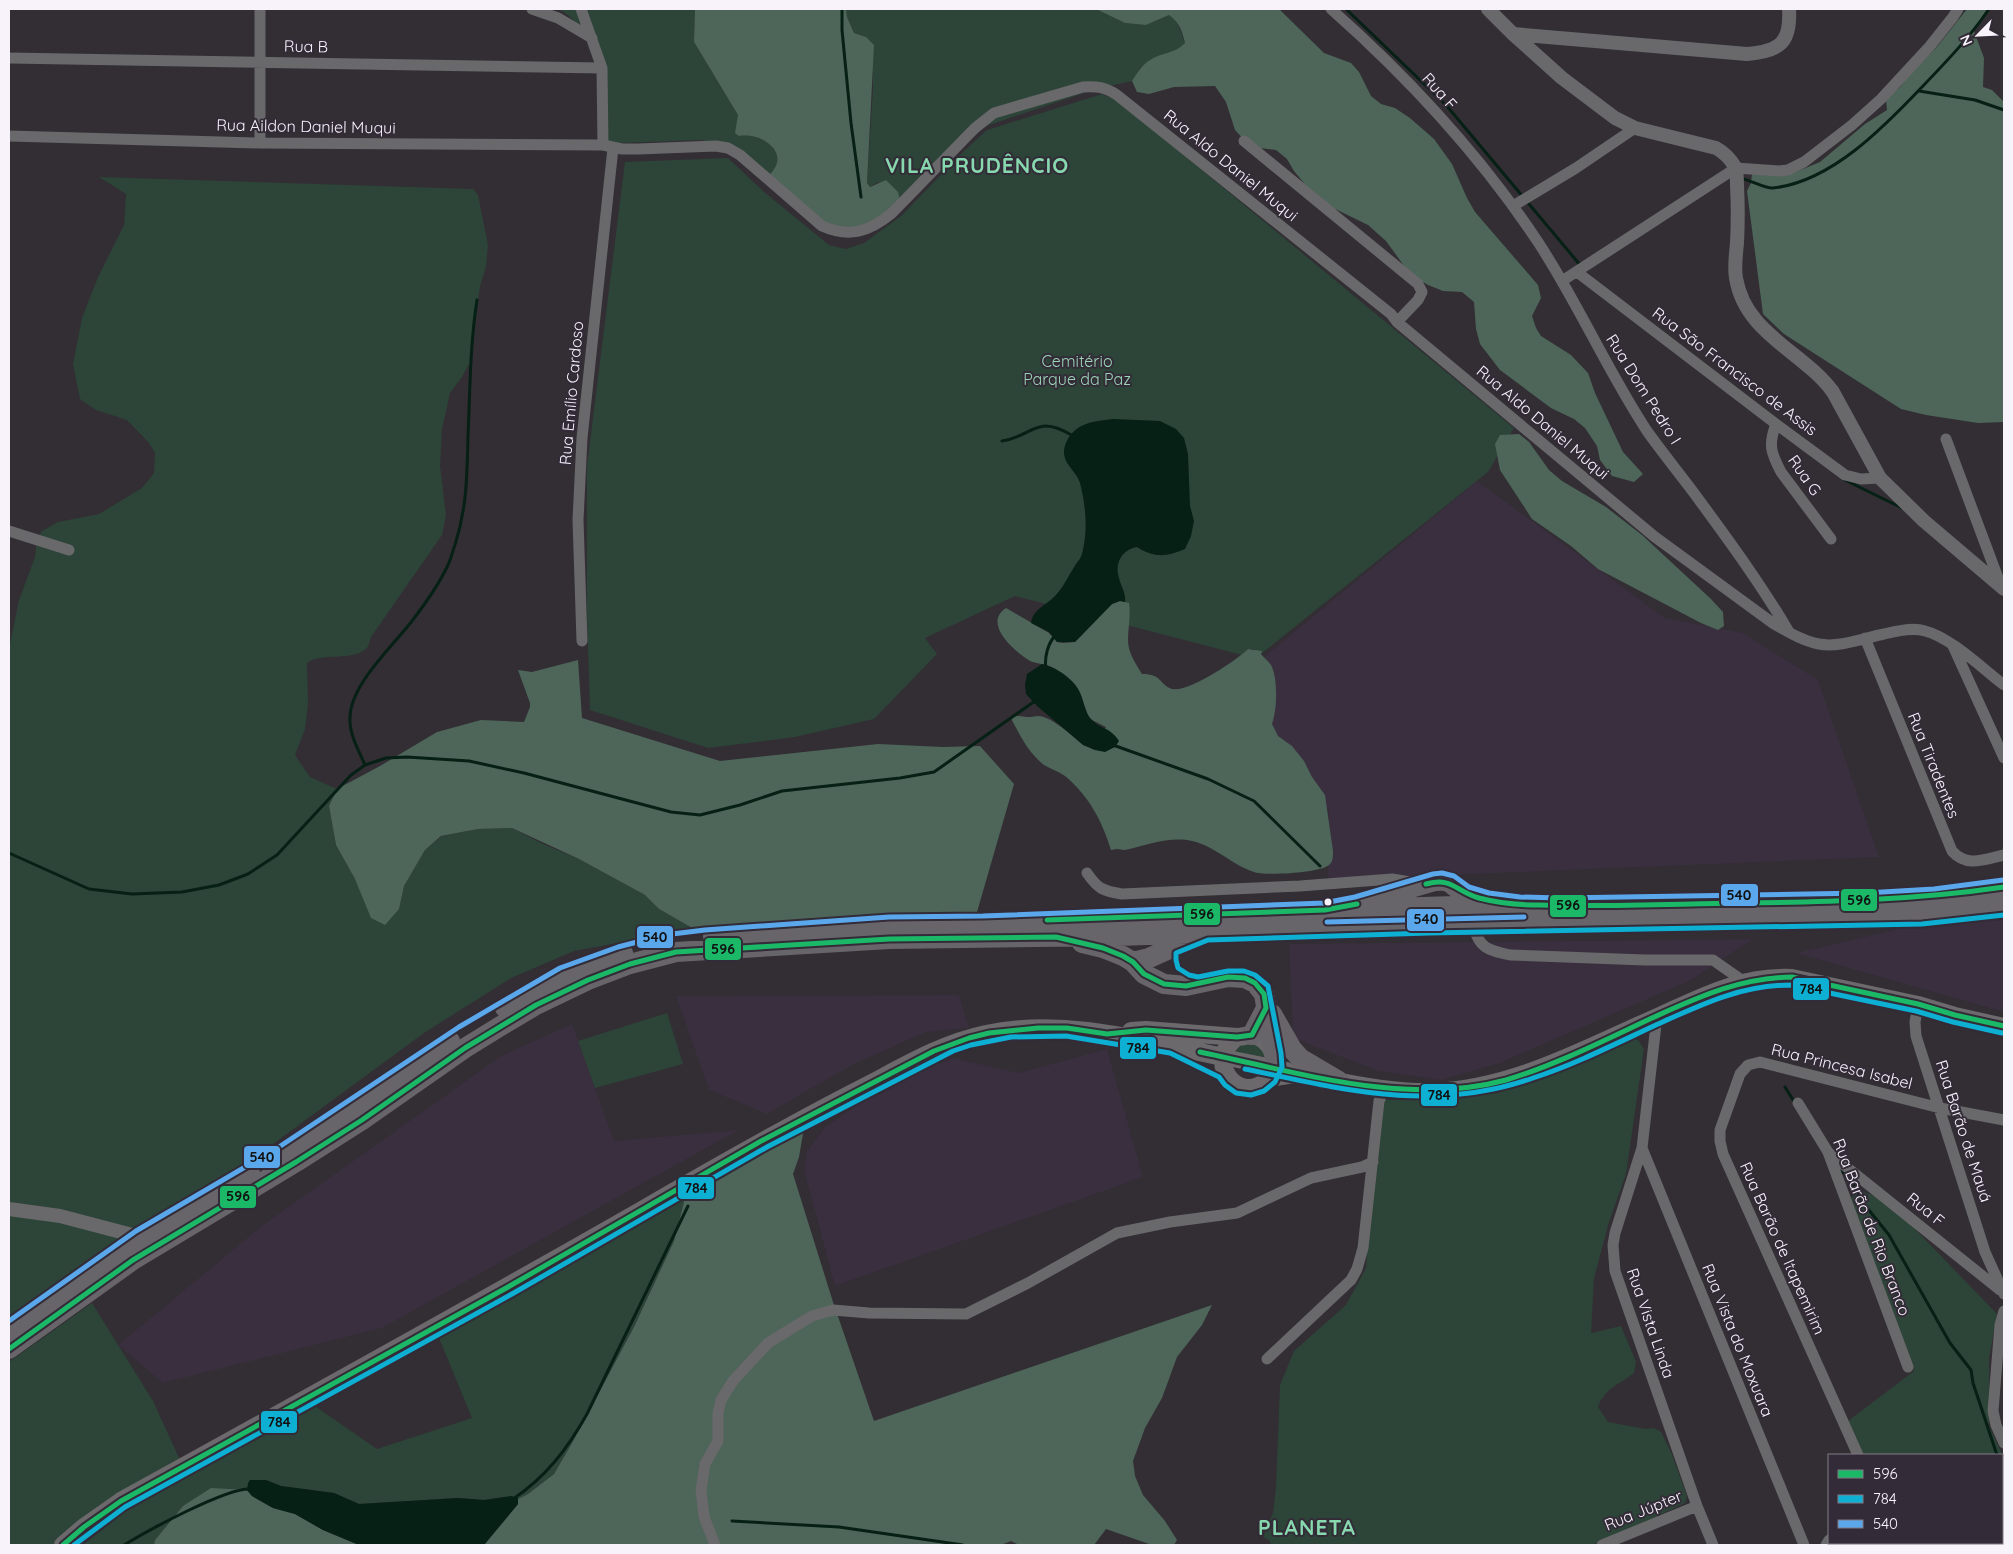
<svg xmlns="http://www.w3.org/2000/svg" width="2013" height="1554" font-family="Quicksand,sans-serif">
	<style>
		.built { fill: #392f3e }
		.green { fill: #2d4438 }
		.forest { fill: #4d6659 }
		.water { fill: #062015 }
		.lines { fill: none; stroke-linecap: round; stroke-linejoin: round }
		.stream { stroke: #062015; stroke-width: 3 }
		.minor { stroke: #69686a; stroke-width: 11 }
		.tertiary { stroke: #69686a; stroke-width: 14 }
		.secondary { stroke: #6d6a6d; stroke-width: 16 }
		.primary { stroke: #6b696b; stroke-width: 18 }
		.motorway { stroke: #68656a; stroke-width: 20 }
		.bus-1-casing { stroke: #332b37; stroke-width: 9 }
		.bus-2-casing { stroke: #332b37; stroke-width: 9 }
		.bus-3-casing { stroke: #332b37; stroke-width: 9 }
		.bus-1 { stroke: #1ab867; stroke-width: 5 }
		.bus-2 { stroke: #0dafd3; stroke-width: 5 }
		.bus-3 { stroke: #5aa8eb; stroke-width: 5 }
		.bus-dot { fill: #f8f3fb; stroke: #332b37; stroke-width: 2 }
		.labels { text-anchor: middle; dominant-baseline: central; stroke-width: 4; stroke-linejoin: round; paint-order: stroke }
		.street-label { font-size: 16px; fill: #f8f3fb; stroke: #332b37 }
		.park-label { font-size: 16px; fill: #9bd5b6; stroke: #332b37 }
		.district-label { font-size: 21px; font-weight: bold; letter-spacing: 1px; fill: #87d8af; stroke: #332b37 }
		.line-badge { stroke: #332b37; stroke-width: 2 }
		.pale-badge-label { font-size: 14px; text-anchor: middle; font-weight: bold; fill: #111 }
	</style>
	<rect width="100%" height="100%" fill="#322e34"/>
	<path class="built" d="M1477 481 1665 618 1743 633 1818 680 1879 857 1328 880 1329 810 1252 724 1263 658Z
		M2004 918V1012L1796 953 1898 929Z
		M1753 939 1689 981 1500 1063 1441 1080 1378 1071 1293 1038 1289 944Z
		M959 995 969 1028 926 1032 852 1065 767 1114 709 1090 676 996Z
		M572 1024 614 1141 739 1130 382 1328 163 1383 118 1345 263 1225 501 1056Z
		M1107 1049 1143 1177 835 1286 804 1170 807 1151 825 1127 859 1104 908 1076 953 1058 1019 1073Z"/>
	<path class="green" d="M557 9H695L694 42 738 115 739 136C763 132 792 154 769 175L727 145 702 140 616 143 604 141C602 119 603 87 598 67 594 50 575 13 557 9Z
		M846 9H1096L1125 23 1146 25 1169 15 1177 21 1185 43 1179 50 1140 69 1132 81 1096 89 986 126 900 200 878 182 870 187 867 183 873 88V72L866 37 854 33 847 17Z
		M1102 94 1117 100 1514 428 1488 472 1261 654 1253 649H1248L1242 655 1015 596 925 638 937 654 874 719 795 737 708 748 590 710 587 613V466L625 162 728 158 763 191 829 245 846 249 864 243 901 216 965 150 987 130Z
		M99 177 473 189 478 195 488 245 486 267 480 286 470 362 462 377 450 393 442 429 440 466 446 515 442 535 371 637C370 640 369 645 367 648 353 662 320 652 307 663L308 704 305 729 295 755 310 777 337 789 329 806 336 845 355 879 399 909 404 886 425 850 442 836 478 829 512 828 543 844 579 859 645 895 659 909 694 929 574 951 511 978 424 1033 243 1166 164 1210 9 1317V649L19 600 35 557 37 539 42 531 58 522 99 514 142 488 154 473 155 453 149 443 127 420 96 410 80 399 73 364 82 318 98 277 124 225 126 194Z
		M667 1013 683 1064 595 1088 578 1041Z
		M1630 1038 1638 1040 1644 1049 1626 1174 1609 1222 1594 1278 1591 1333 1621 1326 1636 1362 1634 1373C1620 1384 1604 1389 1598 1407L1608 1422 1645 1429 1654 1428 1661 1432 1671 1452 1687 1496 1685 1503 1611 1538 1591 1545H1271L1270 1541 1263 1537 1273 1513 1276 1487 1280 1385 1294 1351 1346 1305 1366 1268 1379 1105 1382 1100H1419L1463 1095 1498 1093Z
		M1248 1043 1259 1044 1270 1058 1235 1052 1240 1046Z
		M687 1190 674 1241 634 1327 572 1443 554 1474 528 1494 518 1499 511 1496 484 1500 458 1498 359 1504 334 1493 281 1486 266 1480 247 1487V1490L238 1489 183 1506 155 1540 154 1545H83L126 1511 312 1404 377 1449 472 1418 437 1333Z
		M1859 1191 1886 1199 1997 1314 1989 1358V1426L2004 1458V1545H1834L1836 1543H2002V1455H1861L1848 1421 1914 1371 1849 1200Z
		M92 1303 153 1401 180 1460 54 1545H9V1362Z"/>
	<path class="forest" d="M695 9H846L847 17 854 33 866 37 874 45 867 183 870 187 886 180 898 192 900 200 884 214 862 228 837 232 769 175C792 154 763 132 739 136L735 133 738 115 694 42Z
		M1096 9H1279L1324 53 1351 63 1359 72 1371 96 1381 104 1395 108 1410 118 1434 139 1452 164 1467 198 1475 212 1538 285 1541 298 1532 316 1536 328 1541 336 1571 355 1588 373 1595 393 1623 452 1643 474 1634 482 1612 476 1600 460 1597 446 1585 428 1574 419 1551 408 1500 370 1480 344 1476 329 1474 302 1462 292 1443 291 1428 285 1410 274 1386 241 1368 225 1329 206 1309 189 1294 171 1287 159 1276 150 1260 148 1248 144 1235 130 1226 102 1215 86 1174 87 1149 94 1137 92 1132 81C1137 73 1142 65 1150 60 1162 52 1175 54 1185 43 1182 30 1179 22 1169 15L1146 25 1125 23Z
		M1967 9H1987L1974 31 1984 58 1983 87 1992 90 2004 102V422L1978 423 1926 415 1901 409 1784 334 1763 314 1747 191 1751 183 1752 174H1791L1820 162 1865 124 1887 110 1886 99 1900 87 1910 74 1936 48Z
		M1519 434 1529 442 1549 470 1562 481 1606 507 1642 535 1711 599 1723 612 1724 626 1718 630 1701 623 1598 569 1571 546 1532 519 1500 470 1495 444 1500 435Z
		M1120 601 1129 603C1131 616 1128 628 1128 640 1128 653 1136 664 1142 674 1163 674 1158 684 1172 689 1188 693 1237 660 1248 649L1262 651 1261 654C1264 658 1270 662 1272 667 1278 681 1277 710 1272 724L1278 736 1292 746 1304 761 1312 777 1325 795 1333 851C1333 857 1333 862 1329 865 1320 873 1264 876 1254 872 1232 865 1215 846 1192 841 1170 836 1147 845 1125 850L1117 849 1111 850C1102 821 1089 796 1065 776 1058 771 1051 769 1044 765 1029 754 1019 734 1011 718 1018 714 1022 717 1030 717 1033 717 1035 716 1038 716 1053 716 1079 743 1095 750L1106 727 1090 719C1084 708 1083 694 1074 684 1069 677 1057 669 1049 666 1042 663 1033 664 1027 659 1012 649 983 623 1006 608L1049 633 1057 642 1063 643 1075 642 1112 604Z
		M578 660 582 718 720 761 878 744 943 747 980 746 1014 784 977 912 694 929 659 909 645 895 579 859 512 828 478 829 441 836 425 850 404 886 399 909 385 925 371 918 355 879 336 845 329 806 337 789 380 766 437 732 481 720 524 722 530 707V703L518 670 532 672Z
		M805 1122 799 1157 793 1174 833 1302 874 1421 1212 1305 1202 1325 1177 1357 1162 1398 1145 1428 1133 1461 1135 1476 1143 1495 1165 1521 1177 1540 1174 1545H1152L1106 1529 1094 1545H1019L1011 1541 1001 1545H484L518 1504V1499L528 1494 554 1474 572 1443 634 1327 674 1241 687 1190Z
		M211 1488 247 1490 252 1496 273 1508 295 1514 323 1530 359 1545H154L155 1540 183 1506Z"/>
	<path class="water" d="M1114 419 1160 421 1176 429 1184 438 1188 454 1190 506 1194 521 1191 536 1185 549C1167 557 1154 558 1137 547 1122 549 1114 564 1119 578 1121 587 1126 592 1125 602L1120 601 1112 604 1075 642H1057L1049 632 1031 623C1032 615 1037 610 1044 605 1062 593 1065 581 1076 564 1078 561 1081 558 1082 554 1088 531 1086 506 1080 483 1076 469 1058 462 1066 443 1075 422 1095 421 1114 419Z
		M1042 664C1056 667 1076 680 1081 695 1084 703 1085 714 1092 720 1102 730 1110 727 1119 741L1115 747 1105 752 1095 750 1083 745 1037 706 1026 694 1025 685 1027 674Z
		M250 1480H266L281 1486 334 1493 359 1504 458 1498 484 1500 511 1496 518 1498V1504L484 1545H359L323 1530 295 1514 273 1508 252 1496 247 1490 248 1483Z"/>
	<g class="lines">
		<path class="stream" d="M842 9V30L851 123 861 197
			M1346 9 1446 105 1581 266
			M1919 91 1975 100 2004 110
			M1740 178C1750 180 1766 189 1773 188 1831 182 1884 127 1922 87 1946 62 1970 37 1989 9
			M1002 441C1034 436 1036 413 1073 436
			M1845 480 1902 508
			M1046 669C1044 658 1048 642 1056 635
			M1113 745 1208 779 1254 801 1320 866
			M365 765C359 751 349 734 350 718 350 685 392 647 412 621 425 604 438 586 447 567 451 560 452 552 455 545 467 507 467 476 468 436 470 391 470 345 477 300
			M9 853 89 889 132 894 182 892 219 885 248 874 277 855 351 775 365 765 386 758 407 757 469 761 524 773 671 812 700 815 740 805 782 791 900 778 934 772 1035 701
			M1785 1087 1795 1103
			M1838 1168 1851 1179 1864 1204 1889 1235 1950 1343 1971 1370 1973 1383 1997 1455
			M2002 1469 2004 1480
			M513 1499C546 1477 568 1448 587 1414L688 1206
			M732 1521 839 1527 963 1545
			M124 1545C147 1531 227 1487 251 1489"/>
		<path class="minor" d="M260 9V143
			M532 9 558 18 592 38
			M581 9 602 68 603 145
			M1331 9C1409 78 1480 155 1538 242 1578 303 1607 370 1647 431 1662 452 1679 473 1694 493 1727 538 1761 584 1789 632
			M9 58 602 68
			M9 136 260 143 603 145 622 149H638L716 146 728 148 740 155 822 226C849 238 869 232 892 213L975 128 994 113 1083 87C1097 86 1105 87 1117 95L1391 314 1397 322 1655 537 1774 624C1788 632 1803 641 1819 644 1839 648 1864 638 1884 634 1896 631 1913 627 1925 631 1950 637 1983 669 2004 685
			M1244 141 1418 284 1422 292 1418 300 1397 322
			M1513 206 1576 168 1635 128
			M1577 272 1776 424 1845 475 1861 479 1880 478
			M1562 281 1736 168 1779 171 1788 170 1804 162 1852 125 1881 99 1930 46 1953 17 1958 9
			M1776 424C1768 445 1771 453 1781 472L1831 539
			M1946 439 2001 586
			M9 531 69 550
			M1865 638 1952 851C1967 868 1985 859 2004 855
			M582 641 578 520 582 438 613 148
			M1953 646 2004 758
			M1087 873C1098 889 1103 891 1122 894L1300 886 1392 879 1416 883
			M1473 925C1479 948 1487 950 1510 955L1645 960H1713L1743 981
			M1918 1004 1915 1022 1916 1036 1985 1252 2004 1294
			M1657 1016 1642 1148 1615 1233 1613 1245 1615 1271 1697 1506 1713 1545
			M1798 1103 1828 1152 1908 1367
			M1642 1148 1804 1545
			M1829 1153 2000 1290
			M2004 1311 2000 1325 1993 1411 1996 1425 2004 1443
			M1267 1359 1351 1280 1357 1269 1363 1248 1379 1101 1385 1088
			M1858 1455 1723 1154 1720 1141V1130L1740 1074 1748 1065 1760 1062 1940 1108 2004 1120
			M715 1545 704 1517 701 1490 705 1464 718 1441V1413L721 1400 733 1381 768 1343 812 1316 833 1310 869 1313 966 1314 1028 1283 1117 1233 1170 1222 1237 1213 1311 1178 1362 1167 1373 1162
			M1602 1545 1697 1506
			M1826 1545 1829 1540"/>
		<path class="tertiary" d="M1488 9 1513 34 1562 78 1615 118 1635 128 1716 148C1725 153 1730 158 1735 167 1737 172 1737 180 1737 185 1738 205 1738 224 1737 243 1736 254 1734 267 1736 278 1745 334 1803 351 1833 392L1880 478 1924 521 2004 589
			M1513 34 1747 54C1780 51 1791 43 1789 9
			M9 1209 60 1216 140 1237"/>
		<path class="secondary" d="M1223 1057 1287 1070
			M1328 1079C1362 1085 1398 1092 1433 1091 1513 1088 1584 1048 1655 1017 1702 996 1739 975 1792 977L1918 1004 1955 1015 2004 1026"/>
		<path class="primary" d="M1131 1031 1146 1030 1237 1037C1242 1037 1248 1035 1252 1035 1267 1037 1276 1052 1274 1066 1274 1072 1270 1078 1265 1082 1237 1104 1204 1061 1237 1037
			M1269 1078 1300 1073
			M63 1545 84 1527 121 1501C295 1405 469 1309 642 1210 716 1167 791 1124 868 1085 906 1065 943 1043 986 1034 1064 1017 1146 1041 1223 1057"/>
		<path class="motorway" d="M1370 900 1435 881C1452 879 1451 886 1464 893 1471 897 1480 898 1488 900
			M713 936 890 924 983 923 1325 910 1455 906 1914 899 2004 887
			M1082 943 1103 948 1123 956 1133 962 1144 974 1164 984 1186 986 1228 977 1245 978 1255 983 1264 994 1274 1054
			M1133 962 1149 958 1196 937
			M505 1008 563 975 623 953
			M1272 1014 1292 1049 1300 1058 1339 1081
			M1252 1035 1266 1008
			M279 1156 450 1041
			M9 1330 140 1237 250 1173
			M9 1349 133 1260 296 1162 362 1120 465 1048 499 1027 536 1005 588 980 630 964 676 952 889 939 1116 936 1429 926 1922 917 2004 907"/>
		<defs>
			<path id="bus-1" d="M1426 884C1453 877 1455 891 1479 898 1498 903 1519 905 1539 905 1606 907 1673 904 1739 903 1828 902 1916 900 2004 887
				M1047 920 1325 910 1357 904
				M1200 1052C1297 1072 1407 1107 1506 1080 1556 1065 1605 1040 1652 1018 1699 997 1739 978 1792 977L1918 1004 1955 1015 2004 1026
				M9 1349 133 1260 296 1162 362 1120 465 1048 536 1005 588 980 630 964 676 952 889 939 1056 937 1103 948 1123 956 1133 962 1144 974 1164 984 1186 986 1228 977 1245 978 1255 983 1264 994 1266 1008 1252 1035 1237 1037 1146 1030 1107 1034 1067 1028H1038L989 1033 969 1038 934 1051 763 1140 508 1287 121 1501 84 1527 63 1545"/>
			<path id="bus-2" d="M1245 1069C1345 1090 1433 1113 1533 1078 1576 1064 1617 1043 1658 1024 1702 1004 1742 985 1791 985L1916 1011 1953 1022 2002 1033
				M74 1545 125 1507 512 1294 767 1147 953 1051 971 1045 1011 1037 1066 1036 1170 1053 1219 1077 1225 1085 1236 1093 1251 1095 1264 1091 1275 1082 1282 1067 1281 1053 1268 986 1255 975 1244 971H1228L1198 977 1189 975 1178 968 1176 960V953L1208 940 1429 933 1922 924 2004 915"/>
			<path id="bus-3" d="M1327 922 1524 917
				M9 1321 136 1231 276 1149 459 1027 560 968 618 947 664 935 705 930 889 917 983 916 1324 903 1355 897 1433 874 1442 873 1454 876 1469 887 1489 893 1520 897 1559 898 1865 893 1934 889 2003 880"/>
		</defs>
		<use href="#bus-1" class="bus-1-casing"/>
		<use href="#bus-2" class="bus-2-casing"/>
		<use href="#bus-3" class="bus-3-casing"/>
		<use href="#bus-1" class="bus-1"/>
		<use href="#bus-2" class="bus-2"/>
		<use href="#bus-3" class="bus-3"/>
	</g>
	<circle class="bus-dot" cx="1328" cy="902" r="4.5"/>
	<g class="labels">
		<g class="street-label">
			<text transform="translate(306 46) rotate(1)">Rua B</text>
			<text transform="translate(1440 91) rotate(48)">Rua F</text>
			<text transform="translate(306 126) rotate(1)">Rua Aildon Daniel Muqui</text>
			<text transform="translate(1231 165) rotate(39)">Rua Aldo Daniel Muqui</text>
			<text transform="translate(1735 371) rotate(37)">Rua São Francisco de Assis</text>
			<text transform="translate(1644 389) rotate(58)">Rua Dom Pedro I</text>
			<text transform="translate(571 393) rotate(-85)">Rua Emílio Cardoso</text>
			<text transform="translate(1543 422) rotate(40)">Rua Aldo Daniel Muqui</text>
			<text transform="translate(1805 475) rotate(55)">Rua G</text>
			<text transform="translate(1934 765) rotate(68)">Rua Tiradentes</text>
			<text transform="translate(1842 1066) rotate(14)">Rua Princesa Isabel</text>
			<text transform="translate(1964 1131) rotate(72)">Rua Barão de Mauá</text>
			<text transform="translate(1926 1209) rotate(39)">Rua F</text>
			<text transform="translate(1872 1227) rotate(69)">Rua Barão de Rio Branco</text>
			<text transform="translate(1783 1248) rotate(66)">Rua Barão de Itapemirim</text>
			<text transform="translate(1651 1323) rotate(71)">Rua Vista Linda</text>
			<text transform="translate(1738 1340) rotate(68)">Rua Vista do Moxuara</text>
			<text transform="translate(1643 1510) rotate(-22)">Rua Júpter</text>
		</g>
		<g class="park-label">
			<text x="1077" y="361">Cemitério<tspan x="1077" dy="18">Parque da Paz</tspan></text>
		</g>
		<g class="district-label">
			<text x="977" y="165">VILA PRUDÊNCIO</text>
			<text x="1307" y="1527">PLANETA</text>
		</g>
	</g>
	<g class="line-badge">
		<rect x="1720" y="883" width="39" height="24" rx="5" fill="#5aa8eb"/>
		<rect x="1840" y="888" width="38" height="24" rx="5" fill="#1ab867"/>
		<rect x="1549" y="894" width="38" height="24" rx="5" fill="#1ab867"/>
		<rect x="1183" y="902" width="38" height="24" rx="5" fill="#1ab867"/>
		<rect x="1406" y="908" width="39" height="24" rx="5" fill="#5aa8eb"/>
		<rect x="636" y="925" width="38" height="24" rx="5" fill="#5aa8eb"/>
		<rect x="704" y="937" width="38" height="24" rx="5" fill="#1ab867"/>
		<rect x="1792" y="977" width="38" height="24" rx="5" fill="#0dafd3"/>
		<rect x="1119" y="1036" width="38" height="24" rx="5" fill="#0dafd3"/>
		<rect x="1420" y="1083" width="38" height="24" rx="5" fill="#0dafd3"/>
		<rect x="243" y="1145" width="38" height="24" rx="5" fill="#5aa8eb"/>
		<rect x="677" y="1176" width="38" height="24" rx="5" fill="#0dafd3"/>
		<rect x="219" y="1185" width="38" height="24" rx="5" fill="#1ab867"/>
		<rect x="260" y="1410" width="38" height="24" rx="5" fill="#0dafd3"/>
	</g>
	<g class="pale-badge-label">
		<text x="1739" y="900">540</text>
		<text x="1859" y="905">596</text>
		<text x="1568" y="910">596</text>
		<text x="1202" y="919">596</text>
		<text x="1426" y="924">540</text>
		<text x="655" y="942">540</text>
		<text x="723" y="954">596</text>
		<text x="1811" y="994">784</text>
		<text x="1138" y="1053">784</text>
		<text x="1439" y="1100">784</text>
		<text x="262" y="1162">540</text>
		<text x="696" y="1193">784</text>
		<text x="238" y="1201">596</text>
		<text x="279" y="1427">784</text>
	</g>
	<rect width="2013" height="1554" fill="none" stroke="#f8f3fb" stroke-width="20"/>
	<rect x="1828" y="1454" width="175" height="90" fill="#332b37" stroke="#827b85"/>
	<rect x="1838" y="1470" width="25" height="8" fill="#1ab867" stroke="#827b85"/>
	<text x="1873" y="1479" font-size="15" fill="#f8f3fb">596</text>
	<rect x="1838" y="1495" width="25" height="8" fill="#0dafd3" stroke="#827b85"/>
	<text x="1873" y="1504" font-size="15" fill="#f8f3fb">784</text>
	<rect x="1838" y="1520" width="25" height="8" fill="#5aa8eb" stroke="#827b85"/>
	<text x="1873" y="1529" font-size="15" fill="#f8f3fb">540</text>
	<g transform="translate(1978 35) rotate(246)" stroke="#332b37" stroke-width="4" paint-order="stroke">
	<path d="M0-4L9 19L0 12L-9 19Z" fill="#f8f3fb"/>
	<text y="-8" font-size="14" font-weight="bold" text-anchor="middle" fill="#f8f3fb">N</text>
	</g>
</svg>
